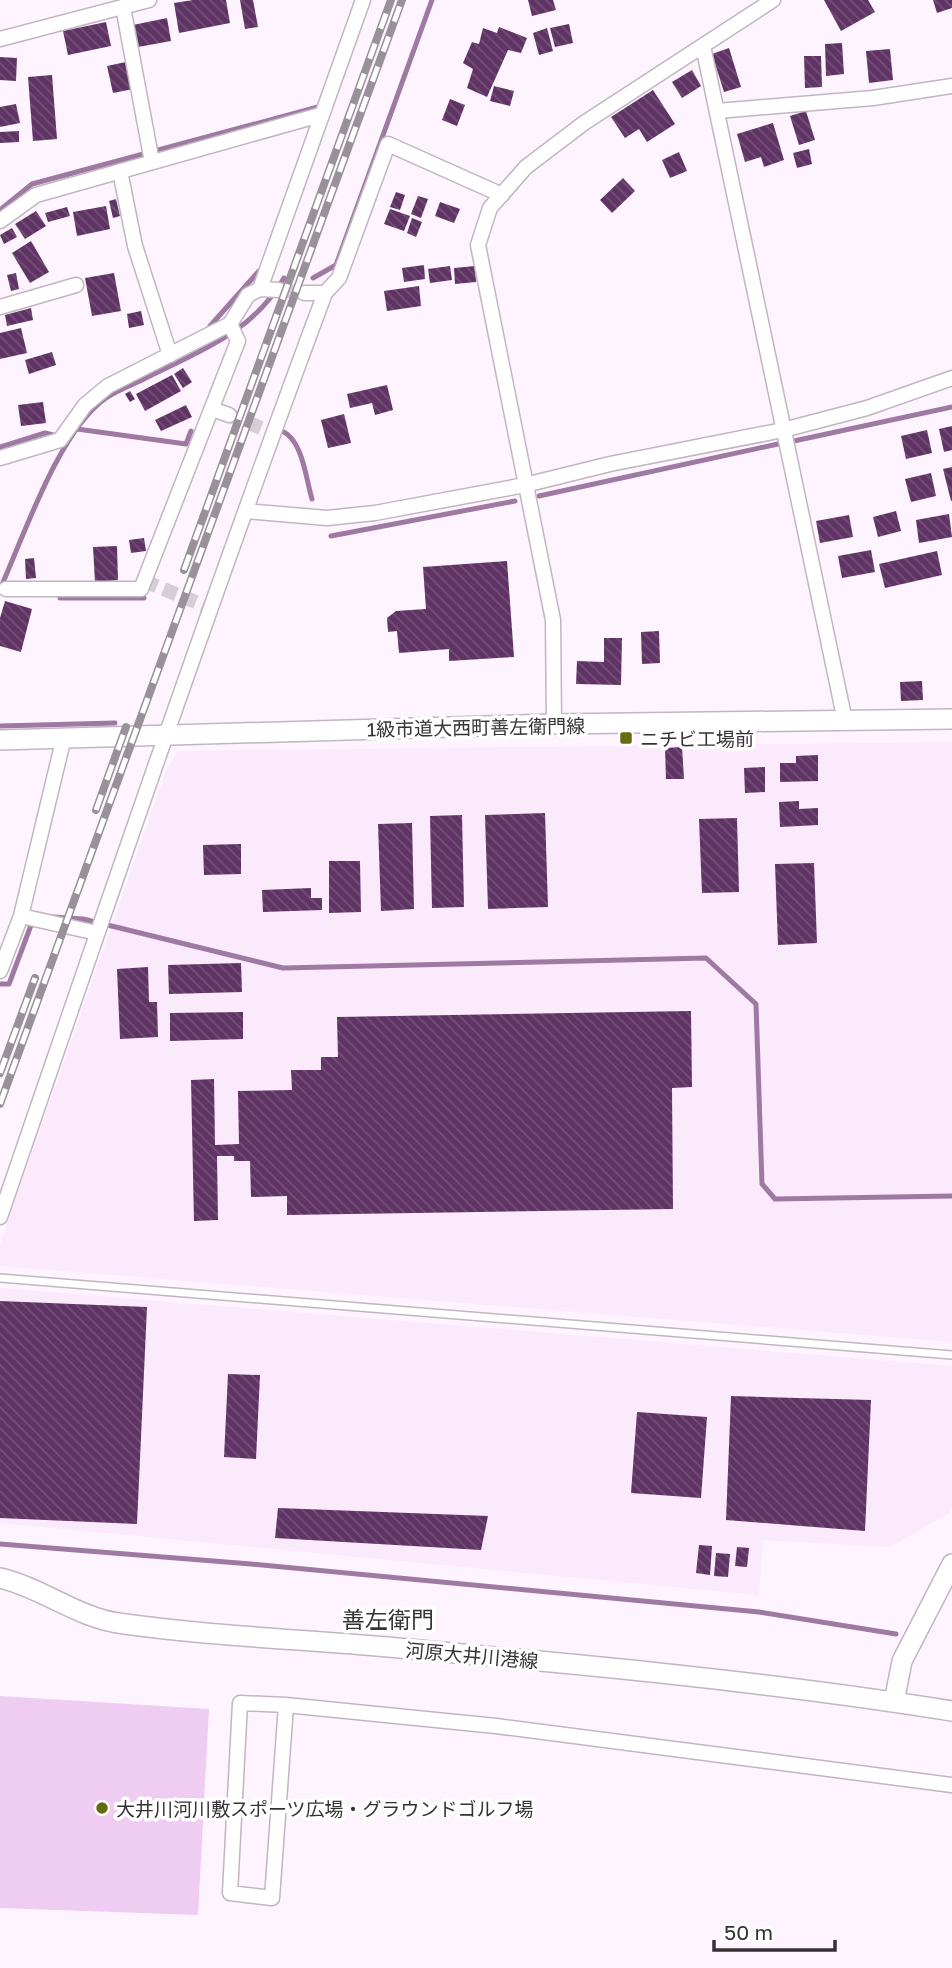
<svg xmlns="http://www.w3.org/2000/svg" width="952" height="1968" font-family="'Golos Text','Noto Sans JP',sans-serif">
	<style>
		.built { fill: #fbe9fc }
		.grass { fill: #efccf2 }
		.lines { fill: none; stroke-linecap: round; stroke-linejoin: round }
		.stream { stroke: #9e7aa2; stroke-width: 5 }
		.building { fill: url(#building-back-hatch) }
		.street-tunnel { stroke: #d6cdd7; stroke-width: 14; stroke-dasharray: 14 7; stroke-linecap: butt }
		.lane-casing { stroke: #c1b5c2; stroke-width: 10 }
		.street-casing { stroke: #c1b5c2; stroke-width: 17 }
		.secondary-casing { stroke: #c1b5c2; stroke-width: 22 }
		.lane { stroke: #fff; stroke-width: 7 }
		.street { stroke: #fff; stroke-width: 14 }
		.secondary { stroke: #fff; stroke-width: 19 }
		.rail-casing { stroke: #999199; stroke-width: 8 }
		.rail { stroke: #fff; stroke-width: 5; stroke-dasharray: 16; stroke-linecap: butt }
		.poi-dot { fill: #666b0f; stroke: #fff; stroke-width: 2.5 }
		.labels { text-anchor: middle; dominant-baseline: central; stroke-width: 7; stroke-linejoin: round; paint-order: stroke }
		.street-label { font-size: 19px; fill: #363136; stroke: #fff }
		.poi-label { font-size: 19px; fill: #363136; stroke: #fff; text-anchor: start }
		.quarter-label { font-size: 23px; fill: #363136; stroke: #fff }
	</style>
	<defs>
		<pattern id="building-back-hatch" width="6" height="6" patternUnits="userSpaceOnUse" patternTransform="scale(1.75)"><rect width="6" height="6" fill="#5f3464"/><path d="M-1 5l2 2M0 0l6 6M5-1l2 2" fill="none" stroke="#735077"/></pattern>
	</defs>
	<rect width="100%" height="100%" fill="#fef4ff"/>
	<path class="built" d="M952 742V1342L0 1266V1244L166 771 178 751Z
		M0 1288 952 1366V1508L950 1513 890 1547 763 1540 759 1595 0 1523Z"/>
	<path class="grass" d="M0 1696 209 1709 198 1915 0 1908Z"/>
	<g class="lines">
		<path class="stream" d="M0 210 32 184 318 107
			M313 278 336 265 432 0
			M210 326 259 271
			M77 429 186 444 191 431
			M282 431C303 440 306 480 312 499
			M794 441 952 407
			M0 447 45 433 57 436
			M539 496 778 444
			M331 536 515 501
			M1 587C25 533 59 431 106 398 116 391 129 386 140 381 196 352 251 335 284 278
			M60 598H144
			M0 726 115 723
			M53 917 83 919 283 968 706 958 756 1004 762 1184 775 1199 952 1196
			M0 984H9L33 920
			M0 1544 251 1564 759 1612 896 1634"/>
	</g>
	<path class="building" d="M193 0H226L230 23 179 33 174 3Z
		M240 0H253L258 27 245 29Z
		M528 0H553L556 10 532 16Z
		M824 0H868L875 12 841 31Z
		M933 0H952V8L937 13Z
		M167 18 171 41 138 47 133 25Z
		M106 22 111 46 68 55 63 31Z
		M569 24 573 43 555 47 550 28Z
		M499 27 527 38 521 53 508 50 487 97 467 88 473 69 463 63 472 42 479 44 483 28 497 33Z
		M547 28 553 51 539 55 533 33Z
		M842 43 844 74 826 76 825 44Z
		M729 48 741 87 724 92 712 54Z
		M890 49 893 80 869 83 866 51Z
		M804 56H821L822 87 805 88Z
		M0 57 17 58 16 81 0 80Z
		M126 62 133 89 113 93 107 66Z
		M692 70 701 86 682 98 672 82Z
		M52 75 57 139 33 141 28 77Z
		M494 86 514 91 510 106 490 101Z
		M653 90 675 124 647 142 639 129 625 138 611 117Z
		M450 99 465 105 457 126 442 120Z
		M16 104 20 123 0 127V107Z
		M806 111 815 140 799 145 790 116Z
		M773 123 784 160 764 167 761 157 745 162 737 134Z
		M19 131V142L0 143V132Z
		M809 149 812 164 797 168 793 153Z
		M679 152 687 171 670 178 662 160Z
		M623 178 635 191 612 213 600 200Z
		M396 192 405 195 400 210 390 207Z
		M418 196 428 199 421 218 411 214Z
		M116 199 120 216 113 218 109 201Z
		M440 202 460 209 454 223 435 216Z
		M106 206 110 229 77 236 73 212Z
		M67 207 70 216 48 222 45 213Z
		M390 209 410 216 404 231 384 224Z
		M36 211 46 226 25 239 15 224Z
		M412 218 422 222 416 237 407 233Z
		M12 228 17 237 4 244 0 235Z
		M31 241 49 272 30 283 12 253Z
		M424 265 425 279 404 282 402 268Z
		M450 266 452 280 430 283 428 269Z
		M475 266 476 282 455 284 454 268Z
		M16 273 19 289 11 291 7 275Z
		M114 273 121 311 92 316 85 278Z
		M419 286 421 306 387 311 384 291Z
		M31 308 33 320 7 326 5 315Z
		M141 311 144 325 129 328 127 314Z
		M21 328 27 353 0 359V333Z
		M52 352 56 365 29 374 25 360Z
		M183 368 192 382 183 388 174 374Z
		M172 375 181 391 145 411 136 394Z
		M387 385 393 410 375 415 372 403 350 408 347 394Z
		M130 391 135 399 130 402 125 394Z
		M43 402 46 423 21 426 18 405Z
		M186 405 192 417 161 431 155 420Z
		M344 414 351 443 328 448 321 420Z
		M952 426V450L944 452 939 429Z
		M927 430 932 453 906 459 901 436Z
		M952 467V501H951L943 469Z
		M931 473 936 496 911 502 905 479Z
		M896 511 901 531 878 537 873 517Z
		M949 514 952 537 919 543 916 520Z
		M849 515 853 537 820 543 816 521Z
		M144 538 146 551 131 553 129 540Z
		M117 546 118 580 95 582 93 547Z
		M871 550 875 572 842 578 838 556Z
		M937 551 942 575 885 588 879 564Z
		M34 558 36 578 26 579 25 559Z
		M507 561 514 657 449 661V649L399 653 397 631 388 632 387 618 396 611 426 609 423 567Z
		M5 601 32 609 21 652 0 646V618Z
		M659 631 660 663 642 664 641 632Z
		M604 638H622L621 685 576 684 577 661 604 662Z
		M922 681 923 700 901 701 900 682Z
		M682 747 684 779H666L665 748Z
		M818 755V781L780 782V763H796V756Z
		M765 767V792L745 793 744 768Z
		M799 801V809L818 808V825L780 827 779 802Z
		M545 813 548 907 488 909 485 815Z
		M462 815 464 907 432 908 430 816Z
		M737 818 739 892 702 893 699 819Z
		M412 823 414 909 381 911 378 824Z
		M241 844V874L204 875 203 845Z
		M329 861H360L361 912 329 913Z
		M814 863 817 943 778 945 775 864Z
		M311 888V898H322V910L263 912 262 890Z
		M241 963 242 992 169 994 168 965Z
		M148 967 149 1002H157L158 1037 120 1039 117 969Z
		M691 1011 692 1087 672 1088 673 1209 287 1215V1196L251 1197 250 1161H234V1156H217L218 1220 194 1221 191 1080 214 1079 215 1145 239 1144 238 1091 292 1090 291 1070H321V1057H338L337 1017Z
		M243 1012V1039L170 1041V1013Z
		M0 1301 147 1307 137 1524 0 1518Z
		M228 1374 260 1375 256 1459 224 1457Z
		M731 1396 871 1400 865 1531 726 1520Z
		M637 1412 707 1417 701 1498 631 1493Z
		M278 1508 488 1516 481 1550 275 1538Z
		M699 1545 712 1546 710 1575 696 1573Z
		M737 1547 749 1548 747 1567 735 1566Z
		M716 1553 730 1554 728 1577 714 1576Z"/>
	<g class="lines">
		<path class="street-tunnel" d="M279 290 304 293
			M229 415 261 428
			M144 581 213 609"/>
		<defs>
			<path id="lane" d="M0 1278 952 1355"/>
			<path id="street" d="M123 7 152 162
				M0 39 149 0
				M703 46 845 721
				M717 111 873 98 952 86
				M120 171 135 246 170 355
				M0 221 36 195 320 115
				M260 289 363 0
				M304 293H325
				M0 307 76 285
				M212 409 229 415
				M0 458 60 440 85 405 108 386 230 324 248 295 260 289 279 290
				M246 511 327 518 375 513 525 485 610 464 783 430 867 408 952 378
				M6 589H141L238 341 230 324
				M554 724 553 620 478 245 490 208 526 167 584 123 773 0
				M21 916 97 933
				M0 971 21 916 64 737
				M0 1217C106 908 211 599 325 293L339 278 388 144 502 195
				M286 1705 272 1898 230 1893 240 1703 286 1705 496 1726 952 1785"/>
			<path id="secondary" d="M0 740 554 724 952 719
				M0 1578C42 1588 77 1617 118 1623 208 1636 298 1639 388 1647 576 1664 765 1681 952 1711
				M894 1702 902 1661 952 1564"/>
		</defs>
		<use href="#lane" class="lane-casing"/>
		<use href="#street" class="street-casing"/>
		<use href="#secondary" class="secondary-casing"/>
		<use href="#lane" class="lane"/>
		<use href="#street" class="street"/>
		<use href="#secondary" class="secondary"/>
		<defs>
			<path id="rail" d="M184 570 391 0
				M96 810 126 727
				M0 1073 35 978
				M0 1104 402 0"/>
		</defs>
		<use href="#rail" class="rail-casing"/>
		<use href="#rail" class="rail"/>
	</g>
	<g class="poi-dot">
		<rect x="619" y="731" width="14" height="14" rx="3.5"/>
		<circle cx="102" cy="1808" r="7"/>
	</g>
	<g class="labels">
		<g class="street-label">
			<text transform="translate(476 727) rotate(-1)">1級市道大西町善左衛門線</text>
			<text transform="translate(472 1655) rotate(5)">河原大井川港線</text>
		</g>
		<g class="poi-label">
			<text x="640" y="738">ニチビ工場前</text>
			<text x="116" y="1808">大井川河川敷スポーツ広場・グラウンドゴルフ場</text>
		</g>
		<g class="quarter-label">
			<text x="388" y="1619">善左衛門</text>
		</g>
	</g>
	<path d="M714 1940v10h121v-10" fill="none" stroke="#363136" stroke-width="3.5"/>
	<text x="724" y="1940" font-size="21" fill="#363136" stroke="#ffffff" stroke-width="5" paint-order="stroke">50 m</text>
</svg>
